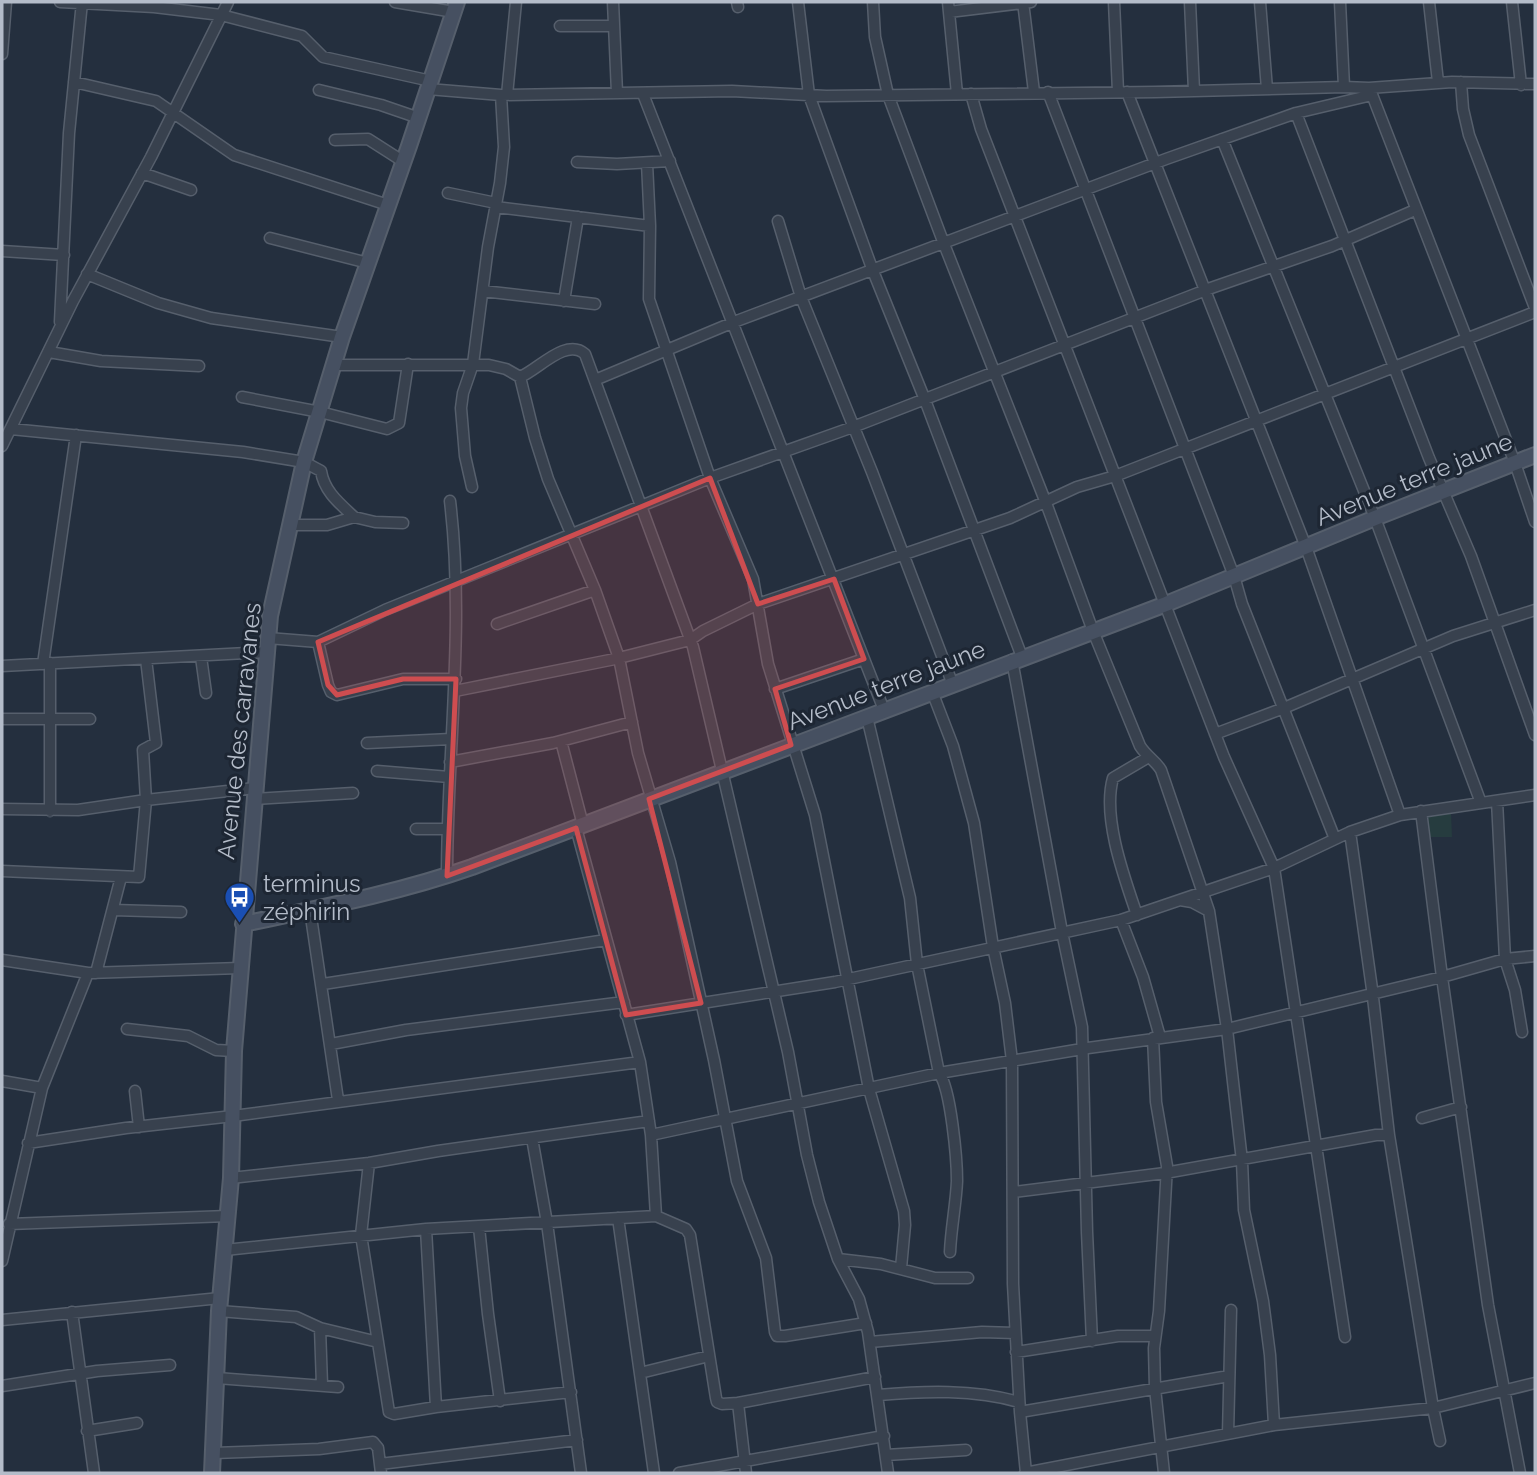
<svg xmlns="http://www.w3.org/2000/svg" width="1537" height="1475" font-family="Raleway,sans-serif">
	<style>
		.green { fill: #263c3f }
		.lines { fill: none; stroke-linecap: round; stroke-linejoin: round }
		.street-casing { stroke: #565f6c; stroke-width: 13 }
		.secondary-casing { stroke: #565f6c; stroke-width: 18 }
		.street { stroke: #38414e; stroke-width: 10 }
		.secondary { stroke: #465061; stroke-width: 14 }
		.marked { fill: #ce4d50; fill-opacity: 0.2; stroke: #ce4d50; stroke-width: 5; stroke-linejoin: round }
		.labels { text-anchor: middle; dominant-baseline: central; stroke-width: 6; stroke-linejoin: round; paint-order: stroke }
		.street-label { font-size: 24px; fill: #b4bcc9; stroke: #1d2633 }
		.poi-label { font-size: 24px; fill: #b4bcc9; stroke: #1d2633; text-anchor: start }
	</style>
	<rect width="100%" height="100%" fill="#242f3e"/>
	<path class="green" d="M1426 812H1451L1452 837H1426Z"/>
	<g class="lines">
		<defs>
			<path id="street" d="M60 2 154 7 221 15 302 36 323 57 431 81
				M395 2 454 12
				M613 2 617 93
				M737 2 738 7
				M798 2 809 95 873 271 925 400 1022 657
				M873 2 875 37 888 95 944 244 1046 503 1093 631 1140 746C1147 757 1155 760 1161 770L1209 911 1227 1029 1242 1161 1244 1210 1263 1301 1270 1355 1274 1425
				M948 2 957 94
				M1023 2 1034 92
				M1114 2 1118 92
				M1190 2 1194 91
				M1260 2 1267 89
				M1340 2 1344 87
				M1429 2 1438 82
				M1512 2 1521 85
				M949 12 1031 2
				M560 26H614
				M2 54 6 2
				M74 82 156 101 234 155 388 205
				M1461 82 1463 109 1469 135 1535 308
				M428 89 501 95 732 91 826 96 1155 92 1344 87 1369 88 1452 82 1535 84
				M319 90 381 105 419 118
				M1048 92 1234 576 1242 604 1335 839
				M1127 92 1306 547 1400 815
				M1371 92 1515 463 1535 522
				M643 94 884 710
				M971 94 981 129 1224 757 1274 868 1345 1337
				M507 95 516 2
				M1296 113 1429 458 1471 556 1535 735
				M1222 139 1375 518 1481 803
				M335 140 368 139 404 162
				M577 162 617 164 670 161
				M647 163 650 226 649 299 710 478 753 579 768 664 815 815 869 1089 904 1211 905 1225 901 1268
				M142 173 191 190
				M448 193 496 203
				M496 207 650 226
				M778 221 801 297 872 472 953 685
				M270 238 368 263
				M2 251 64 255
				M87 274 158 303 211 318 342 337
				M483 291 595 304
				M564 301 578 217
				M60 322 69 133 82 2
				M49 352 101 361 199 366
				M334 365H489L506 369 520 377C538 370 566 337 585 354L693 647 788 1052 807 1155 819 1202 838 1259 859 1299 868 1332 888 1473
				M520 377 535 438 548 479 595 590 619 658 638 753 670 862 685 929 714 1060 737 1181 766 1258 775 1332 777 1336H785L866 1323
				M595 380 734 322 1166 159 1296 113 1372 95
				M242 397 320 412 387 429 399 423 408 364
				M11 429 243 452 304 462 321 471C324 491 339 503 354 517
				M2 446 73 301 151 157 228 2
				M472 487 465 456 461 408 463 393 473 364 488 247 500 183 504 147 501 95
				M291 525H327L354 517 375 522 403 523
				M497 624 595 590
				M268 638 318 642 385 610 710 478 853 427 1211 288 1332 246 1415 210
				M318 642 328 685 331 692 337 695 403 679H456
				M201 657 206 693
				M1012 660 1062 932 1082 1027 1087 1232 1092 1341
				M43 664 76 435
				M2 666 267 652
				M775 689 864 659
				M455 691 615 659 690 640 703 631 758 604 1010 518 1077 487 1115 476 1535 312
				M933 694 953 746 974 823 993 947 1005 1003 1012 1061 1013 1284 1020 1412 1026 1473
				M867 717 910 898 917 964 939 1073C951 1089 957 1160 957 1181 956 1204 951 1228 950 1252
				M2 719H90
				M1215 734 1284 708 1453 636 1535 610
				M561 741 583 825
				M367 743 451 739
				M450 762 553 743 632 722
				M377 771 449 777
				M254 799 353 793
				M1497 801 1505 959 1515 990 1522 1032
				M2 809 78 810 146 800 255 788
				M50 811V663
				M1421 811 1442 977 1488 1305 1520 1473
				M576 828 640 1062 651 1135 656 1216 686 1229 690 1235 716 1398 717 1402 722 1404 738 1403 746 1473
				M416 829H446
				M1350 832 1372 989 1389 1135 1433 1408 1440 1441
				M2 871 139 877 146 800 143 750 156 743 146 659
				M447 876C447 751 465 626 450 501
				M1180 900 1192 902 1209 911
				M113 910 181 912
				M310 910 338 1100
				M1137 915C1124 877 1102 817 1113 778L1147 758
				M1121 920 1143 977 1160 1037
				M2 960 88 973
				M96 973 121 877
				M323 984 606 940
				M626 1015 835 982 1121 920 1274 868 1350 832 1400 815 1535 795
				M127 1029 188 1036 216 1050 234 1051
				M1153 1038 1156 1102 1167 1166 1159 1311 1154 1348 1155 1388 1164 1473
				M331 1044 406 1030 624 1002
				M2 1081 42 1088
				M135 1091 139 1127
				M1422 1118 1461 1107
				M651 1135 939 1073 1088 1048 1227 1029 1442 977 1505 959 1535 956
				M532 1138 547 1223 581 1473
				M28 1143 126 1128 233 1116 640 1062
				M369 1163 361 1235 389 1412 394 1414 436 1407 571 1392
				M231 1178 369 1163 438 1151 649 1121
				M1014 1192 1165 1173 1376 1135H1389
				M618 1218 654 1473
				M9 1224 228 1216
				M479 1227 488 1314 500 1401
				M426 1229 436 1407
				M225 1250 426 1229 656 1216
				M838 1259 881 1264 935 1278H968
				M2 1261 42 1088 88 973 240 968
				M219 1311 296 1317 320 1328
				M72 1312 94 1473
				M2 1320 220 1298
				M870 1342 982 1332 1015 1333
				M1016 1352 1118 1336H1155
				M640 1373 709 1356
				M217 1378 338 1387
				M322 1385 320 1328 378 1342
				M2 1386 97 1371 170 1365
				M878 1395C924 1391 974 1389 1019 1402
				M738 1403 875 1377
				M1020 1412 1229 1376
				M87 1431 137 1423
				M1228 1434 1231 1310
				M214 1453 319 1449 373 1442 378 1448 381 1473
				M886 1455 966 1450
				M380 1464 577 1440
				M679 1473 884 1436
				M1025 1473 1274 1425 1433 1408 1535 1383"/>
			<path id="secondary" d="M243 924C319 908 398 893 472 867L1166 604 1375 518 1535 455
				M212 1473 219 1311 231 1178 234 1051 270 616 304 462 342 337 409 146 457 2"/>
		</defs>
		<use href="#street" class="street-casing"/>
		<use href="#secondary" class="secondary-casing"/>
		<use href="#street" class="street"/>
		<use href="#secondary" class="secondary"/>
	</g>
	<path class="marked" d="M710 478 758 604 834 579 864 659 775 689 791 745 649 799 701 1003 626 1015 576 828 447 876 456 679H403L337 695 328 685 318 642Z"/>
	<defs>
		<symbol id="bus-pin" viewBox="-11 -11 22 30"><path d="M0 17L-7.5 6A9.5 9.5 0 1 1 7.5 6Z" fill="#1a4fb4" stroke="#1d2633"/><path d="M-5-6H5V4H4V6H2V4H-2V6H-4V4H-5ZM-3.5-4V0h7V-4ZM-3.5 1.2v1.5H-2V1.2ZM2 1.2v1.5H3.5V1.2Z" fill="#fff"/></symbol>
	</defs>
	<g fill-rule="evenodd">
		<use href="#bus-pin" x="222" y="880" width="35" height="47"/>
	</g>
	<g class="labels">
		<g class="street-label">
			<text transform="translate(1414 479) rotate(-22)">Avenue terre jaune</text>
			<text transform="translate(886 685) rotate(-21)">Avenue terre jaune</text>
			<text transform="translate(239 731) rotate(-84)">Avenue des carravanes</text>
		</g>
		<g class="poi-label">
			<text x="263" y="883">terminus<tspan x="263" dy="28">zéphirin</tspan></text>
		</g>
	</g>
	<rect width="1537" height="1475" fill="none" stroke="#b4bcc9" stroke-width="7"/>
</svg>
